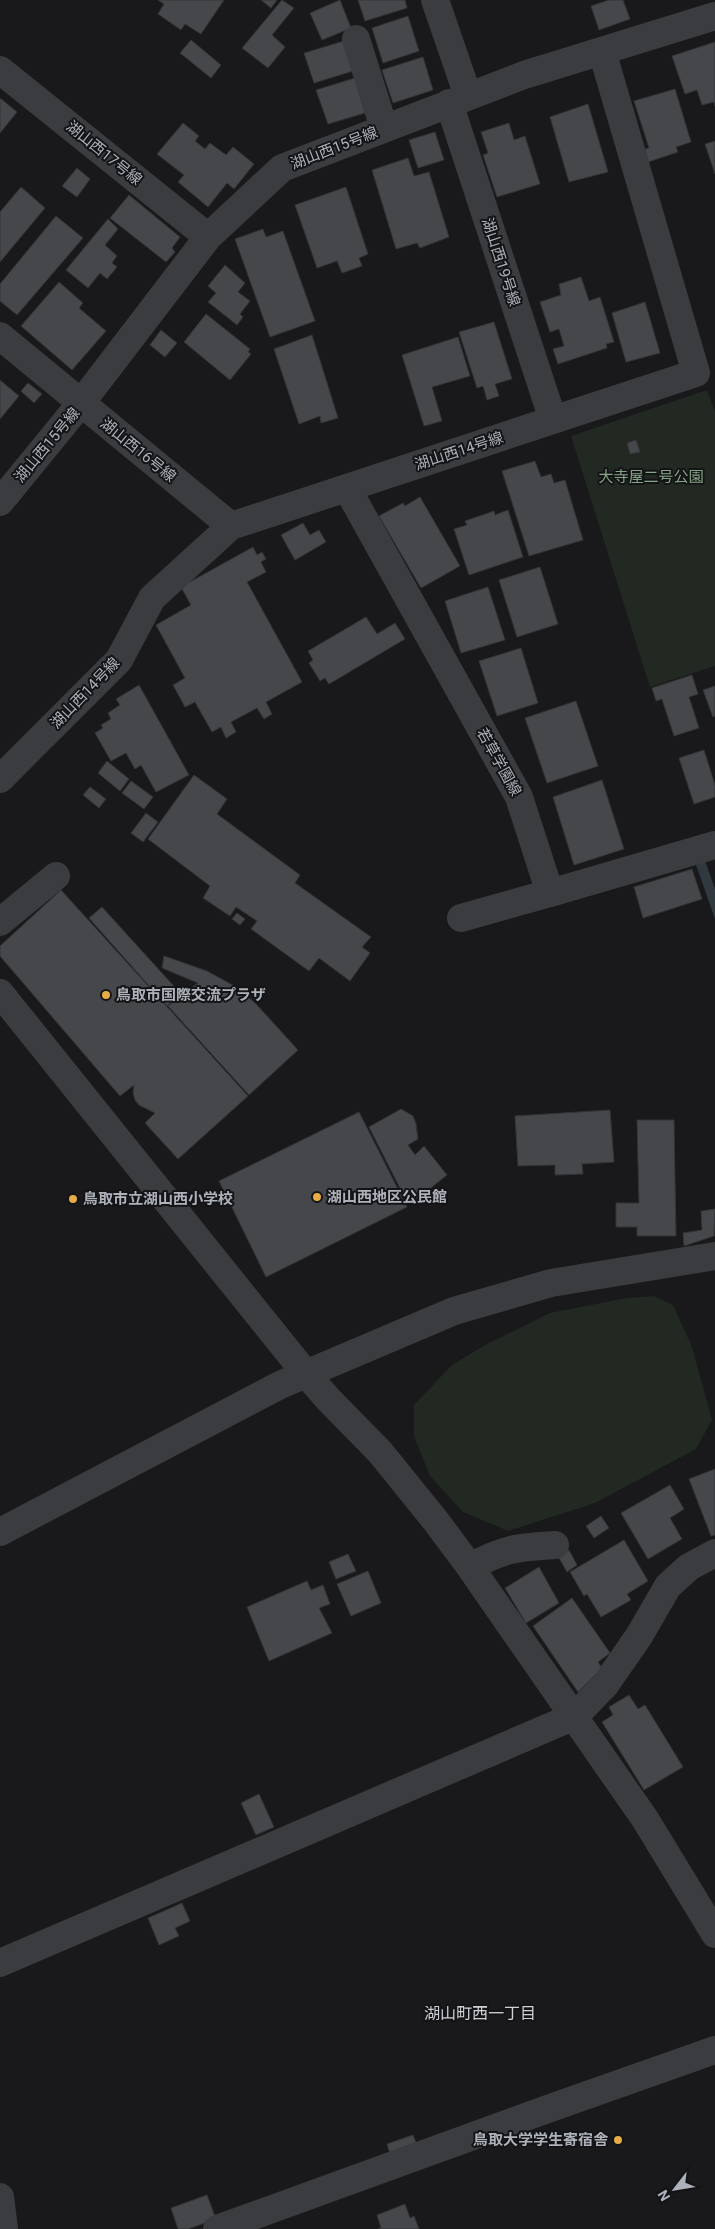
<svg xmlns="http://www.w3.org/2000/svg" width="715" height="2229" font-family="Roboto,'Noto Sans JP',sans-serif">
	<style>
		.green { fill: #212922 }
		.water { fill: #30393f }
		.building { fill: #46474b; stroke: #333437 }
		.lines { fill: none; stroke-linecap: round; stroke-linejoin: round }
		.minor { stroke: #3b3c40; stroke-width: 28 }
		.poi-dot { fill: #e7ac46; stroke: #141416; stroke-width: 2 }
		.labels { text-anchor: middle; dominant-baseline: central; stroke-width: 4; stroke-linejoin: round; paint-order: stroke }
		.street-label { font-size: 15px; fill: #adb1ba; stroke: #141416 }
		.park-label { font-size: 15px; fill: #85a486; stroke: #141416 }
		.poi-label { font-size: 15px; font-weight: bold; fill: #adb1ba; stroke: #141416; text-anchor: start }
		.neighbourhood-label { font-size: 16px; fill: #cdd0d6; stroke: #141416 }
	</style>
	<rect width="100%" height="100%" fill="#19191b"/>
	<path class="green" d="M707 390 715 412V666L650 687 571 436Z
		M654 1296 673 1305 692 1347 712 1420 696 1449 595 1503 508 1531 463 1512 430 1476 414 1436V1405L452 1365 485 1345 550 1313 627 1298Z"/>
	<path class="water" d="M704 858 715 889V919L695 862Z"/>
	<path class="building" d="M158 0H224L201 34 185 24 181 30 158 14 164 4Z
		M261 0H277L271 8Z
		M282 0 294 8 272 35 285 47 268 68 242 48Z
		M340 0 351 28 322 40 310 13Z
		M358 0H405L407 8 365 21Z
		M609 0H623L630 19 599 30 591 6Z
		M408 16 419 51 383 63 372 28Z
		M191 40 221 65 211 78 180 53Z
		M344 41 353 71 314 83 304 53Z
		M715 42V106L714 102 702 105 697 90 685 94 672 56Z
		M423 57 433 90 393 103 382 70Z
		M355 78 365 113 328 124 316 90Z
		M675 89 691 142 676 147 678 152 648 162 645 149 649 148 634 101Z
		M0 98 17 112 0 133Z
		M588 104 608 172 569 182 550 117Z
		M183 123 199 136 195 141 205 149 210 143 226 155 233 147 254 164 234 189 227 183 208 207 178 182 184 175 157 154Z
		M509 123 514 140 525 136 540 184 497 197 483 155 488 153 481 132Z
		M435 132 444 160 418 168 409 140Z
		M715 141V174L705 144Z
		M408 158 414 176 429 172 449 237 420 248 417 243 396 249 372 170Z
		M77 168 90 179 77 197 62 186Z
		M21 187 45 208 0 262V212Z
		M346 187 368 254 359 258 362 266 342 273 337 261 317 268 295 205Z
		M129 195 180 237 172 248 175 252 166 262 110 218Z
		M56 216 83 238 17 315 0 301V284Z
		M108 219 118 229 105 245 117 256 112 263 117 267 107 279 100 273 88 288 66 270Z
		M263 229 266 237 283 231 315 321 270 337 235 239Z
		M225 265 245 283 238 292 250 301 240 314 243 317 237 325 208 302 216 293 208 286Z
		M581 277 589 301 600 297 614 342 606 344 607 348 558 364 553 349 564 346 559 329 550 332 540 302 561 295 559 284Z
		M59 282 83 303 79 308 106 331 72 370 21 326Z
		M645 302 660 353 626 362 612 313Z
		M206 314 250 349 248 352 251 354 230 380 184 342Z
		M494 322 512 379 495 384 499 396 487 400 483 386 477 388 459 332Z
		M161 330 177 343 165 357 150 345Z
		M312 335 338 418 321 423 320 416 299 424 274 349Z
		M458 337 470 376 432 387 442 421 424 426 402 355Z
		M0 380 19 396 0 419Z
		M28 383 42 394 34 403 21 391Z
		M636 440 640 452 630 454 627 443Z
		M535 461 541 477 551 474 554 483 565 480 583 540 529 556 502 471Z
		M420 497 460 566 421 588 379 516 403 503 405 506Z
		M508 510 523 557 469 575 454 529 467 525 465 521 494 511 495 515Z
		M303 523 310 535 319 530 326 542 295 560 281 535Z
		M253 547 257 555 262 552 266 559 261 562 266 572 247 582 302 682 266 702 272 714 264 719 257 708 231 722 236 732 226 738 221 727 212 732 195 702 185 707 173 685 185 678 156 625 191 605 181 587Z
		M540 567 558 624 517 637 499 580Z
		M488 587 505 640 461 653 445 601Z
		M366 617 377 634 395 623 405 639 329 684 325 678 320 681 309 663 313 660 308 651Z
		M521 648 538 703 497 716 479 661Z
		M692 675 698 694 689 697 699 728 674 736 662 699 656 701 652 688Z
		M139 685 189 775 156 792 141 765 135 769 126 753 111 761 95 733 103 728 101 725 111 719 108 713 120 705 116 699Z
		M715 686V716L713 717 703 690Z
		M576 701 598 766 547 783 525 718Z
		M704 750 715 785V797L694 804 679 758Z
		M107 761 129 779 120 791 98 773Z
		M194 775 227 799 217 814 300 875 295 883 371 937 362 947 370 953 350 981 319 958 309 971 251 929 257 921 236 907 230 916 203 898 210 886 148 839Z
		M602 780 624 849 574 865 553 797Z
		M131 781 153 797 144 809 122 793Z
		M90 787 106 799 99 808 83 795Z
		M146 813 158 822 143 842 131 833Z
		M692 869 702 899 643 918 634 887Z
		M61 890 248 1096 178 1159 145 1123 155 1113 139 1105 135 1100 133 1093 134 1085 120 1096 0 956V946Z
		M102 907 181 994 167 1006 89 918Z
		M237 913 245 919 240 925 232 919Z
		M164 956 207 971 238 988 256 1004 298 1050 249 1095 168 1006 198 983 162 968Z
		M401 1109 413 1116 416 1124 418 1139 408 1145 415 1155 424 1146 447 1175 417 1199 412 1192 404 1196 369 1127Z
		M610 1110 614 1162 582 1164 583 1174 555 1175V1165L518 1166 515 1116Z
		M359 1112 407 1207 266 1277 219 1181Z
		M637 1120H674L676 1236H637V1227H616V1203H639Z
		M715 1209 714 1236 684 1246 683 1233 702 1230 701 1211Z
		M715 1469V1535L711 1536 689 1479Z
		M670 1485 684 1509 670 1518 682 1539 648 1559 621 1513Z
		M601 1516 609 1528 594 1538 586 1526Z
		M624 1540 648 1581 627 1594 631 1600 601 1617 587 1594 584 1596 570 1572Z
		M569 1550 577 1565 567 1572 558 1556Z
		M348 1554 356 1571 336 1579 329 1562Z
		M539 1567 559 1603 526 1623 505 1588Z
		M368 1571 381 1603 351 1616 337 1584Z
		M307 1581 311 1590 323 1585 330 1604 319 1608 332 1633 269 1661 247 1607Z
		M572 1598 610 1653 598 1662 602 1668 578 1692 533 1626Z
		M629 1695 638 1709 645 1705 683 1767 644 1790 602 1722 613 1715 609 1707Z
		M259 1794 274 1827 256 1835 241 1803Z
		M182 1903 190 1921 175 1928 179 1936 159 1945 148 1918Z
		M413 2135 417 2145 390 2154 387 2144Z
		M207 2195 216 2219 188 2229H178L171 2208Z
		M405 2204 410 2218 414 2216 419 2229H378L381 2228 377 2215Z"/>
	<g class="lines">
		<path class="minor" d="M435 0 468 96
			M356 39 384 128
			M0 70 208 237
			M449 103 553 420
			M0 336 231 526
			M347 488 519 797 550 893 715 845
			M0 502 81 403 208 237 282 168 524 75 715 16
			M0 779 119 660 152 598 231 526 696 373 602 51
			M461 918 550 893
			M0 922 56 876
			M0 993 306 1374 329 1400 380 1452 435 1520 470 1567 645 1819 715 1934
			M0 1532 280 1385 454 1311 551 1283 715 1256
			M470 1567C502 1549 518 1547 555 1545
			M0 1963 575 1716 605 1685 639 1636 668 1586 689 1567 715 1553
			M0 2197 4 2229
			M217 2229 542 2111 715 2050"/>
	</g>
	<g class="poi-dot">
		<circle cx="106" cy="995" r="5"/>
		<circle cx="317" cy="1197" r="5"/>
		<circle cx="73" cy="1199" r="5"/>
		<circle cx="618" cy="2140" r="5"/>
	</g>
	<g class="labels">
		<g class="street-label">
			<text transform="translate(334 148) rotate(-21)">湖山西15号線</text>
			<text transform="translate(104 153) rotate(39)">湖山西17号線</text>
			<text transform="translate(501 262) rotate(72)">湖山西19号線</text>
			<text transform="translate(47 445) rotate(-50)">湖山西15号線</text>
			<text transform="translate(138 450) rotate(39)">湖山西16号線</text>
			<text transform="translate(459 451) rotate(-18)">湖山西14号線</text>
			<text transform="translate(85 693) rotate(-46)">湖山西14号線</text>
			<text transform="translate(499 762) rotate(61)">若草学園線</text>
		</g>
		<g class="park-label">
			<text x="651" y="477">大寺屋二号公園</text>
		</g>
		<g class="poi-label">
			<text x="116" y="995">鳥取市国際交流プラザ</text>
			<text x="327" y="1197">湖山西地区公民館</text>
			<text x="83" y="1199">鳥取市立湖山西小学校</text>
			<text x="608" y="2140" text-anchor="end">鳥取大学学生寄宿舎</text>
		</g>
		<g class="neighbourhood-label">
			<text x="480" y="2013">湖山町西一丁目</text>
		</g>
	</g>
	<g transform="translate(675 2189) rotate(239)" stroke="#141416" stroke-width="4" paint-order="stroke">
	<path d="M0-4L9 19L0 12L-9 19Z" fill="#adb1ba"/>
	<text y="-8" font-size="14" font-weight="bold" text-anchor="middle" fill="#adb1ba">N</text>
	</g>
</svg>
